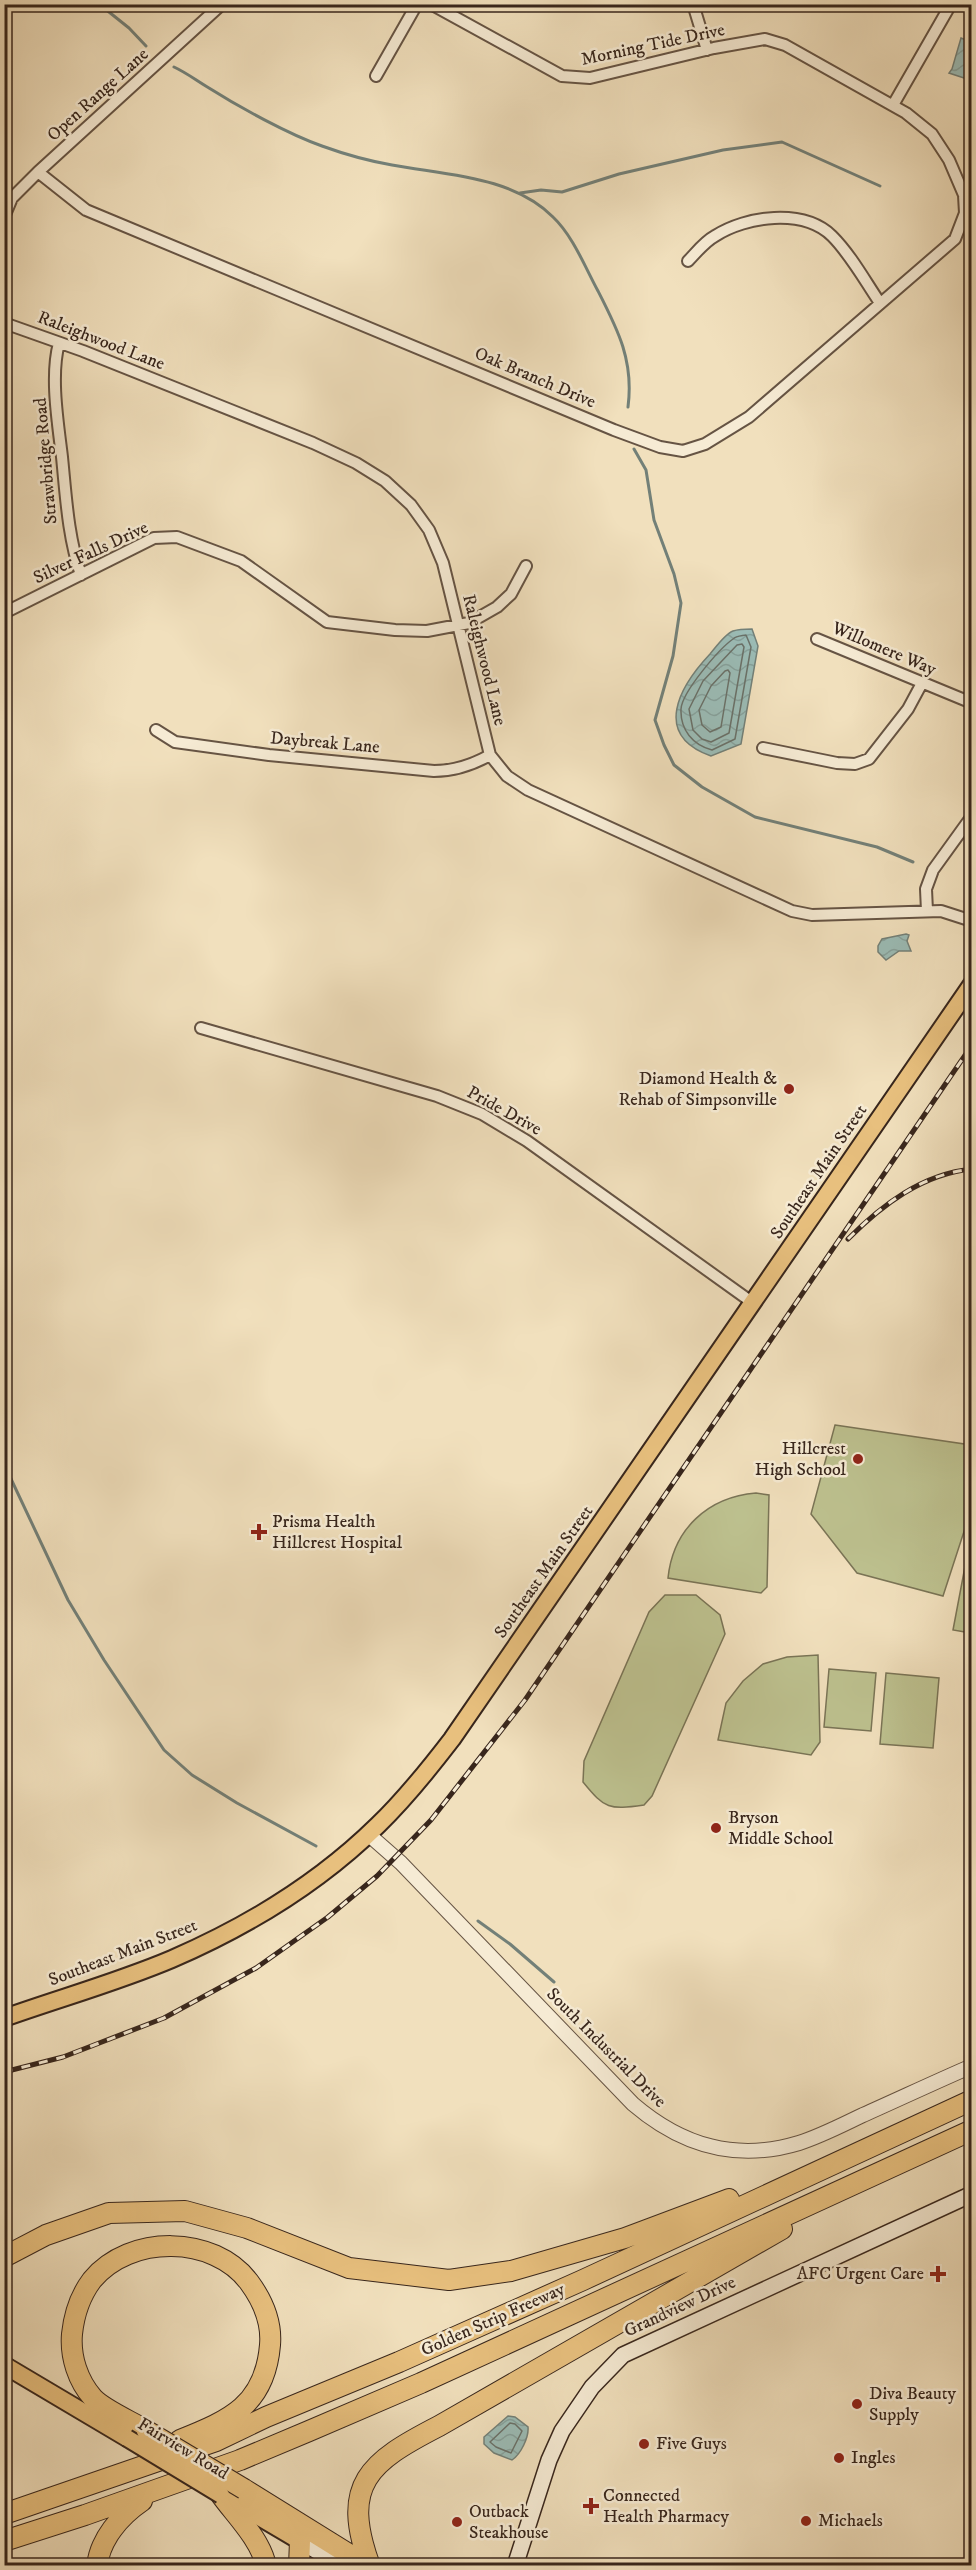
<svg xmlns="http://www.w3.org/2000/svg" width="976" height="2570" font-family="'IM FELL DW Pica',serif">
	<style>
		.garden { fill: #bdc18f; stroke: #7a7456; stroke-width: 1.5 }
		.water { fill: url(#water-waves); stroke: #738078; stroke-width: 1.5 }
		.lines { fill: none; stroke-linecap: round; stroke-linejoin: round }
		.shore { stroke: #6a7169; stroke-width: 1.5 }
		.stream { stroke: #738078; stroke-width: 3 }
		.minor-casing { stroke: #665444; stroke-width: 14 }
		.tertiary-casing { stroke: #665444; stroke-width: 16 }
		.secondary-casing { stroke: #38261c; stroke-width: 18 }
		.primary-casing { stroke: #38261c; stroke-width: 20 }
		.motorway-casing { stroke: #38261c; stroke-width: 22 }
		.minor { stroke: #f6ebd4; stroke-width: 10 }
		.tertiary { stroke: #f6ebd4; stroke-width: 14 }
		.secondary { stroke: #f6ebd4; stroke-width: 15 }
		.primary { stroke: #e8c07e; stroke-width: 16 }
		.motorway { stroke: #e8c07e; stroke-width: 20 }
		.rail-casing { stroke: #38261c; stroke-width: 5 }
		.rail { stroke: #f6ebd4; stroke-width: 3; stroke-dasharray: 9; stroke-linecap: butt }
		.primary-bridge-casing { stroke: #38261c; stroke-width: 20; stroke-linecap: butt }
		.motorway-bridge-casing { stroke: #38261c; stroke-width: 22; stroke-linecap: butt }
		.primary-bridge { stroke: #e8c07e; stroke-width: 16 }
		.motorway-bridge { stroke: #e8c07e; stroke-width: 20 }
		.poi-dot { fill: #8f2418; stroke: #f6ebd4; stroke-width: 2 }
		.labels { text-anchor: middle; dominant-baseline: central; stroke-width: 5; stroke-linejoin: round; paint-order: stroke }
		.street-label { font-size: 18px; fill: #38261c; stroke: #f6ebd4 }
		.poi-label { font-size: 18px; fill: #38261c; stroke: #f6ebd4; text-anchor: start }
	</style>
	<defs>
		<pattern id="water-waves" width="16" height="10" patternUnits="userSpaceOnUse" patternTransform="scale(1.5)"><rect width="16" height="10" fill="#9bbcb6"/><path d="M0 5q4-4 8 0t8 0" fill="none" stroke="#86a19c"/></pattern>
	</defs>
	<rect width="100%" height="100%" fill="#f1e0bd"/>
	<filter id="stains"><feTurbulence type="fractalNoise" baseFrequency=".00333" numOctaves="4"/><feColorMatrix values="0 0 0 0 .2 0 0 0 0 .09 0 0 0 0 .02 0 0 0 .5 -.17"/></filter>
	<radialGradient id="worn" r=".72"><stop offset=".6" stop-color="#630" stop-opacity="0"/><stop offset="1" stop-color="#630" stop-opacity=".3"/></radialGradient>
	<path class="garden" d="M835 1425 971 1445V1510L943 1596 857 1573 811 1514Z
		M756 1493 769 1495 767 1587 761 1593 668 1578C673 1529 708 1497 756 1493Z
		M970 1540H972L971 1633 953 1630Z
		M665 1595H696L720 1615 725 1634 652 1796 644 1805C609 1810 605 1809 583 1782L584 1761 649 1612Z
		M818 1655 820 1742 811 1755 718 1740 726 1703 743 1681 763 1664 787 1657Z
		M829 1669 876 1673 871 1731 824 1727Z
		M886 1673 939 1678 933 1748 880 1744Z"/>
	<path class="water" d="M961 38 971 42 970 80 949 73 952 69Z
		M752 629 758 646 741 744 711 756C652 735 679 687 710 654 716 647 725 634 733 631 739 629 746 629 752 629Z
		M906 934 909 935 907 941 911 951H899L886 960 878 952V946L882 939Z
		M508 2416 515 2417 528 2427C529 2437 521 2454 512 2460L494 2453 484 2444V2437Z"/>
	<g class="lines">
		<path class="shore" d="M746 635 751 647 735 739 712 750C693 745 680 730 681 709 682 692 719 649 733 639 736 636 741 636 746 635Z
			M742 644 744 647 729 733 711 742 702 739 693 730 689 709 703 681 737 645Z
			M725 671 728 670 730 673 721 727 710 732 702 725 699 710 711 686Z
			M510 2423 515 2424 522 2431 511 2453 496 2447 490 2442Z"/>
		<path class="stream" d="M99 4 129 28 146 46
			M174 67C187 73 197 81 209 88 239 107 288 134 322 146 344 154 369 161 392 165 446 175 512 176 553 217 573 236 585 267 598 291 618 330 634 361 628 407
			M520 193 541 190 562 192 619 174 723 150 782 142 880 186
			M634 449 646 470 654 520 674 574 681 603 673 656 655 720 664 745 674 765 702 787 755 817 877 847 913 862
			M4 1464 68 1600 104 1660 164 1750 192 1775 237 1803 316 1846
			M478 1921 510 1944 554 1982"/>
		<defs>
			<path id="minor" d="M693 4 707 50
				M376 76 417 4
				M893 105 951 4
				M38 172 86 210 614 430 660 447 683 451 705 444 749 417 955 239 965 213 964 195 949 160 932 134 906 113 785 45 765 39 714 48 590 78 562 76 431 4
				M4 217 12 198 38 172 222 4
				M688 261C696 253 704 242 715 236 746 216 803 208 832 236 851 255 865 281 880 303
				M4 323 83 351 313 443 356 463 385 481 411 505 429 530 443 563 490 755 507 776 528 790 792 911 812 915 941 911 972 921
				M59 343C50 376 58 423 62 457 66 497 68 537 81 575
				M4 613 154 538 177 537 241 561 327 622 395 630 427 631 469 623 497 607 511 594 526 566
				M817 639 972 703
				M156 730 175 742 269 755 434 771C455 771 472 765 490 755
				M763 748 837 763 855 764 869 759 908 709 922 683
				M927 911 926 889 933 870 972 816
				M201 1028 437 1096 482 1114 527 1141 753 1303"/>
			<path id="tertiary" d="M368 1834 401 1863 633 2104C682 2146 736 2162 799 2143 821 2136 842 2125 863 2115 899 2099 935 2082 972 2066"/>
			<path id="secondary" d="M300 2541 342 2566
				M515 2566 549 2460 562 2431 592 2387 623 2355 972 2194"/>
			<path id="primary" d="M4 2018C60 1998 118 1982 172 1959 246 1927 320 1882 378 1825 405 1799 429 1769 452 1739L972 984
				M4 2365 127 2438
				M225 2497 300 2541"/>
			<path id="motorway" d="M4 2257 46 2235 109 2213 185 2211 247 2228 349 2268 449 2280 511 2271 625 2238 729 2199
				M147 2431C133 2422 104 2410 93 2398 78 2381 70 2357 72 2334 74 2315 80 2296 92 2280 130 2234 214 2235 249 2282 263 2301 272 2322 270 2345 265 2405 230 2420 180 2440
				M244 2489 368 2566
				M221 2495C236 2516 261 2540 266 2566
				M4 2514 216 2441 266 2417 399 2362 583 2280 972 2100
				M4 2541 85 2515 240 2460 309 2431 421 2383 972 2130
				M97 2566C100 2539 120 2516 142 2501
				M299 2566 300 2541
				M370 2566C340 2484 369 2462 439 2426L782 2229"/>
		</defs>
		<use href="#minor" class="minor-casing"/>
		<use href="#tertiary" class="tertiary-casing"/>
		<use href="#secondary" class="secondary-casing"/>
		<use href="#primary" class="primary-casing"/>
		<use href="#motorway" class="motorway-casing"/>
		<use href="#minor" class="minor"/>
		<use href="#tertiary" class="tertiary"/>
		<use href="#secondary" class="secondary"/>
		<use href="#primary" class="primary"/>
		<use href="#motorway" class="motorway"/>
		<defs>
			<path id="rail" d="M848 1239C882 1205 922 1174 972 1169
				M4 2072 63 2057 164 2018 256 1968 328 1917 377 1876 431 1820 525 1700 972 1045"/>
		</defs>
		<use href="#rail" class="rail-casing"/>
		<use href="#rail" class="rail"/>
		<defs>
			<path id="primary-bridge" d="M127 2438 221 2495"/>
			<path id="motorway-bridge" d="M147 2431 244 2489"/>
		</defs>
		<use href="#primary-bridge" class="primary-bridge-casing"/>
		<use href="#motorway-bridge" class="motorway-bridge-casing"/>
		<use href="#primary-bridge" class="primary-bridge"/>
		<use href="#motorway-bridge" class="motorway-bridge"/>
	</g>
	<g class="poi-dot">
		<circle cx="789" cy="1089" r="6"/>
		<circle cx="858" cy="1459" r="6"/>
		<path d="M256 1523h6v6h6v6h-6v6h-6v-6h-6v-6h6z"/>
		<circle cx="716" cy="1828" r="6"/>
		<path d="M935 2265h6v6h6v6h-6v6h-6v-6h-6v-6h6z"/>
		<circle cx="857" cy="2404" r="6"/>
		<circle cx="644" cy="2444" r="6"/>
		<circle cx="839" cy="2458" r="6"/>
		<path d="M588 2497h6v6h6v6h-6v6h-6v-6h-6v-6h6z"/>
		<circle cx="806" cy="2521" r="6"/>
		<circle cx="457" cy="2522" r="6"/>
	</g>
	<g class="labels">
		<g class="street-label">
			<text transform="translate(653 45) rotate(-12)">Morning Tide Drive</text>
			<text transform="translate(98 95) rotate(-42)">Open Range Lane</text>
			<text transform="translate(101 341) rotate(21)">Raleighwood Lane</text>
			<text transform="translate(535 378) rotate(23)">Oak Branch Drive</text>
			<text transform="translate(46 461) rotate(-95)">Strawbridge Road</text>
			<text transform="translate(91 553) rotate(-25)">Silver Falls Drive</text>
			<text transform="translate(884 649) rotate(23)">Willomere Way</text>
			<text transform="translate(484 660) rotate(76)">Raleighwood Lane</text>
			<text transform="translate(325 743) rotate(5)">Daybreak Lane</text>
			<text transform="translate(504 1111) rotate(29)">Pride Drive</text>
			<text transform="translate(819 1172) rotate(-56)">Southeast Main Street</text>
			<text transform="translate(544 1572) rotate(-55)">Southeast Main Street</text>
			<text transform="translate(123 1953) rotate(-21)">Southeast Main Street</text>
			<text transform="translate(606 2048) rotate(45)">South Industrial Drive</text>
			<text transform="translate(680 2307) rotate(-25)">Grandview Drive</text>
			<text transform="translate(493 2320) rotate(-24)">Golden Strip Freeway</text>
			<text transform="translate(183 2449) rotate(31)">Fairview Road</text>
		</g>
		<g class="poi-label">
			<text x="777" y="1079" text-anchor="end">Diamond Health &amp;<tspan x="777" dy="21">Rehab of Simpsonville</tspan></text>
			<text x="846" y="1449" text-anchor="end">Hillcrest<tspan x="846" dy="21">High School</tspan></text>
			<text x="272" y="1522">Prisma Health<tspan x="272" dy="21">Hillcrest Hospital</tspan></text>
			<text x="728" y="1818">Bryson<tspan x="728" dy="21">Middle School</tspan></text>
			<text x="924" y="2274" text-anchor="end">AFC Urgent Care</text>
			<text x="869" y="2394">Diva Beauty<tspan x="869" dy="21">Supply</tspan></text>
			<text x="656" y="2444">Five Guys</text>
			<text x="851" y="2458">Ingles</text>
			<text x="603" y="2496">Connected<tspan x="603" dy="21">Health Pharmacy</tspan></text>
			<text x="469" y="2512">Outback<tspan x="469" dy="21">Steakhouse</tspan></text>
			<text x="818" y="2521">Michaels</text>
		</g>
	</g>
	<rect width="976" height="2570" fill="none" stroke="#f1e0bd" stroke-width="24"/>
	<rect x="6" y="6" width="964" height="2558" fill="none" stroke="#38261c" stroke-width="3"/>
	<rect x="12" y="12" width="952" height="2546" fill="none" stroke="#38261c" stroke-width="1.5"/>
	<rect width="100%" height="100%" filter="url(#stains)"/>
	<rect width="100%" height="100%" fill="url(#worn)"/>
</svg>
